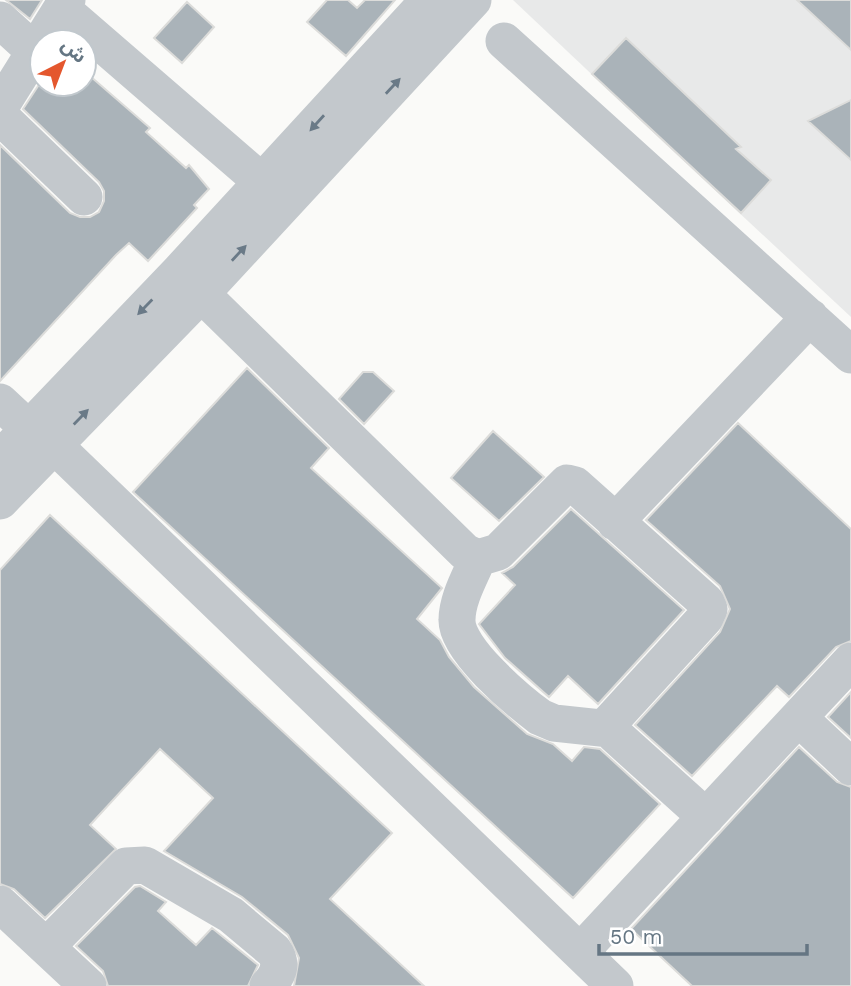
<svg xmlns="http://www.w3.org/2000/svg" width="851" height="986" font-family="'Work Sans','Noto Sans Arabic',sans-serif">
	<style>
		.built { fill: #e8e9e9 }
		.building { fill: #aab3b9; stroke: #dcdcda; stroke-width: 2 }
		.lines { fill: none; stroke-linecap: round; stroke-linejoin: round }
		.minor { stroke: #c3c8cc; stroke-width: 37 }
		.oneway { fill: #6a7a87 }
	</style>
	<rect width="100%" height="100%" fill="#fafaf8"/>
	<path class="built" d="M513 0H851V317L674 152Z"/>
	<path class="building" d="M6 0H42L30 19Z
		M327 0H348L357 8 365 0H395L346 56 307 22Z
		M797 0H851V50Z
		M187 2 214 27 182 63 154 38Z
		M626 38 741 147 736 149 771 180 741 213 592 74Z
		M90 76 150 128 146 132 186 168 189 165 209 189 194 205 197 208 148 261 129 243 116 255 0 381V145L70 213 80 217H90L99 212 104 201V191L99 182 23 109 42 80V84H49L62 95 72 84H84Z
		M851 100V160L808 121Z
		M247 368 329 448 311 468 442 588 417 619 440 640 449 657 474 687 527 734 553 744 572 761 584 747 600 749 660 804 573 898 133 492Z
		M363 372H373L394 391 364 424 339 399Z
		M738 423 851 529V641L836 647 789 697 777 686 692 776 635 725 720 632 730 609 720 586 646 520Z
		M493 431 544 477 499 521 451 478Z
		M571 509 684 610 598 704 568 676 549 697 505 658 479 624 515 585 502 573 513 567Z
		M50 515 392 833 330 899 424 986H294L299 958 288 935 242 897 164 851 213 798 160 749 90 825 116 849 45 918 14 889 0 884V570Z
		M851 692V738L828 717Z
		M799 747 837 782 851 787V986H692L631 929Z
		M140 886 166 902 158 911 196 945 212 928 258 965 248 986H108L103 971 76 946 135 887Z"/>
	<g class="lines">
		<path class="minor" d="M62 9 262 182
			M0 20 33 50
			M504 41 851 355
			M0 107 67 0
			M0 116 84 197
			M179 272 465 552 478 558 498 552 567 483 575 485 706 602 709 609 705 618 608 724 615 735 706 817
			M0 402 29 429 54 445 615 986
			M0 459 179 272 429 0
			M0 501 201 294 473 0
			M615 522 810 317
			M478 558C470 577 457 599 457 620 456 649 517 700 540 717L554 723 610 729
			M799 718 851 767
			M0 904 88 986
			M47 946 126 866 145 865 231 915 274 951C283 964 278 975 268 986
			M581 951 851 661"/>
	</g>
	<defs><path id="oneway-solid" d="M-6-.8H1V-3.2L6.5 0L1 3.2V.8H-6Z" transform="scale(1.75)"/></defs>
	<g class="oneway">
		<use href="#oneway-solid" transform="translate(393 86) rotate(-47)"/>
		<use href="#oneway-solid" transform="translate(317 123) rotate(132)"/>
		<use href="#oneway-solid" transform="translate(239 253) rotate(-47)"/>
		<use href="#oneway-solid" transform="translate(145 307) rotate(134)"/>
		<use href="#oneway-solid" transform="translate(81 417) rotate(-46)"/>
	</g>
	<g transform="translate(63 63) rotate(42)"><circle r="33" fill="#ffffff" stroke="#c1c8cd" stroke-width="2"/>
	<path d="M0-5L12 26L0 18L-12 26Z" fill="#e4572e"/>
	<text y="-10" font-size="19" font-weight="bold" text-anchor="middle" fill="#657683">ش</text>
	</g>
	<path d="M599 944v10h208v-10" fill="none" stroke="#657683" stroke-width="3.5"/>
	<text x="610" y="944" font-size="21" fill="#657683" stroke="#ffffff" stroke-width="5" paint-order="stroke">50 m</text>
</svg>
